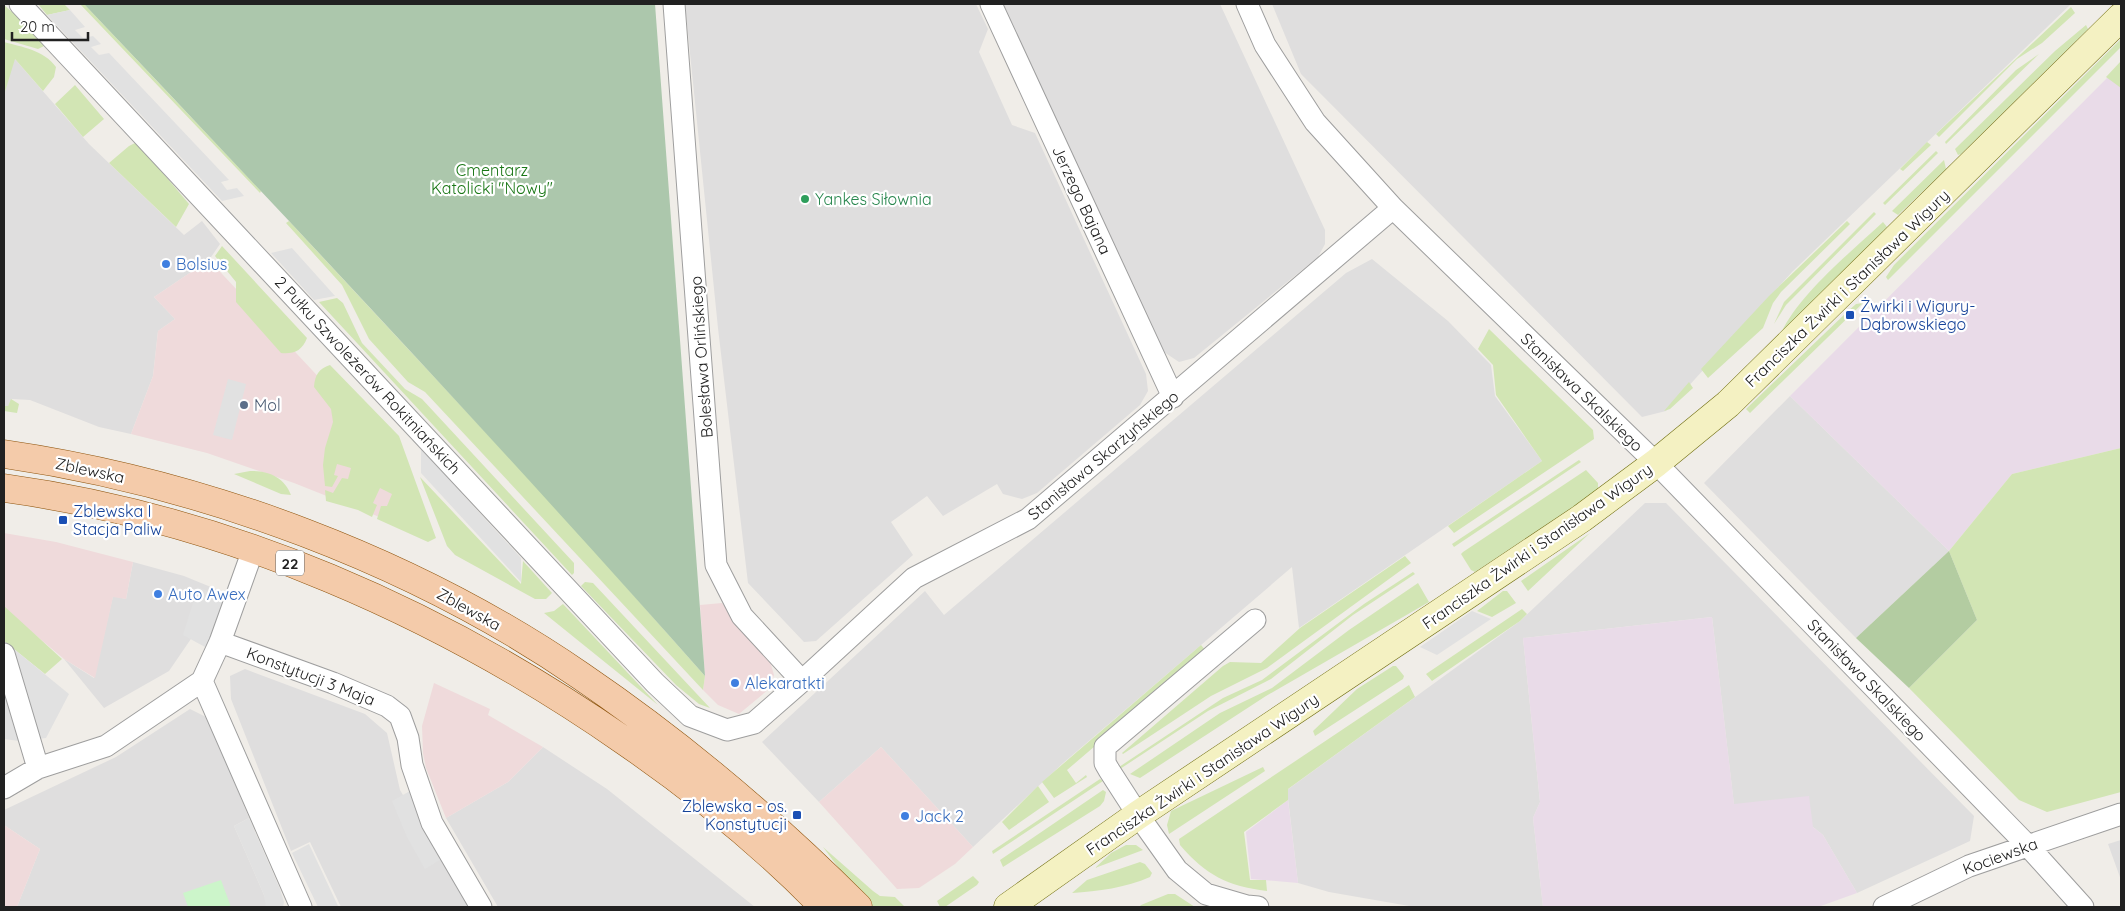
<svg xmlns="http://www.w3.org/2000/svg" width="2125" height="911" font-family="Quicksand,sans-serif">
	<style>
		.residential { fill: #dfdede }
		.commercial { fill: #efdadb }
		.industrial { fill: #e9dbe8 }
		.grass { fill: #d2e5b4 }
		.forest { fill: #b3cca1 }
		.cemetery { fill: #acc7ac }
		.park { fill: #ccf5ca }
		.parking { fill: #e1e1e1 }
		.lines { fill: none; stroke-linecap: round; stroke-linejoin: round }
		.street-casing { stroke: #9e9e9e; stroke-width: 23 }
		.secondary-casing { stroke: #706e10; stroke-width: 29 }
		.primary-casing { stroke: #8f550e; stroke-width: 29 }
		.street { stroke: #fff; stroke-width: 21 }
		.secondary { stroke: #f4f1c2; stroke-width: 28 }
		.primary { stroke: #f4cbaa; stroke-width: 28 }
		.leisure-dot { fill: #2e9e5b; stroke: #fff; stroke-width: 2 }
		.shop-dot { fill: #3f7fe0; stroke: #fff; stroke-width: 2 }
		.transit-dot { fill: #1a4fb4; stroke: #fff; stroke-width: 2 }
		.service-dot { fill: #5c6f8a; stroke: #fff; stroke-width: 2 }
		.labels { text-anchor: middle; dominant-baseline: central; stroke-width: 4.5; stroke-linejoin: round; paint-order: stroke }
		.shield { fill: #fff; stroke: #646464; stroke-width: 1 }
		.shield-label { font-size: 15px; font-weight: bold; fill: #212121 }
		.park-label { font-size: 16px; fill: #1a7716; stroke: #fff }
		.leisure-label { font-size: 16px; fill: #27864d; stroke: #fff; text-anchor: start }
		.street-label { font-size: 16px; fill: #212121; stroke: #fff }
		.shop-label { font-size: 16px; fill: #366cbe; stroke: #fff; text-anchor: start }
		.transit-label { font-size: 16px; fill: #164399; stroke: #fff; text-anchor: start }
		.service-label { font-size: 16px; fill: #4e5e75; stroke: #fff; text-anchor: start }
	</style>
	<rect width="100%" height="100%" fill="#f0ede8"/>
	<path class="residential" d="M685 4H976L988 29 979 52 1012 125 1035 133 1146 374 1148 391 1140 405 1037 493 1022 499 1003 494 997 484 943 516 927 496 891 522 913 555 816 641 804 642 748 583 718 328Z
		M1003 4H1220L1325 230V244L1318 257 1194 358 1179 362 1164 352Z
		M1272 4H2071L1792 272 1666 411 1642 417 1301 74Z
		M14 58 89 144 184 235 202 221 220 244 209 260 154 297 175 319 158 331 153 376 131 434 99 427 30 400 12 399 8 406H4V95Z
		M1372 259 1448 321 1491 365 1495 396 1542 461 1299 628 1292 567 1062 764 973 847 881 747 819 802 762 742 925 591 944 615 1346 273Z
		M1790 396 1949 551 1856 638 1704 483Z
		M1645 503H1666L1974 816 1970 841 1857 893 1823 835 1813 827 1734 805 1712 617 1523 638 1540 802 1533 818 1543 907H1415L1329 892 1298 883 1287 790 1520 621Z
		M133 562 184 576 223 592 169 671 104 708 64 659 94 678 113 596 126 599Z
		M245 669 365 714 387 733 400 790 470 907H341L310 842 291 851 231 699 230 676Z
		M190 709 208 718 249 818 234 826 264 895 268 907H17L40 849 4 825V810L116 757Z
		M543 747 607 789 755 907H498L446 818 508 782Z
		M2121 840V880L2108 844Z"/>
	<path class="commercial" d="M209 260 399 463 397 524 294 483 207 453 131 434 153 376 158 331 175 319 154 297Z
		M4 533 56 542 133 562 126 599 113 597 95 678 64 659 8 612 4 617Z
		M722 603 770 661 774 675 769 689 739 714 718 705 703 690 705 676 700 605Z
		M434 683 490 709 488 715 543 747 508 782 446 818 426 768 423 753 422 726Z
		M881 747 973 847 955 864 919 888 897 889 819 802Z
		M4 825 40 849 17 907H4Z"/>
	<path class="industrial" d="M2116 69 2121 72V448L2012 474 1949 551 1790 396Z
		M1712 617 1734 804 1809 796 1813 827 1823 835 1857 893 1818 907H1543L1533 818 1540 802 1523 638Z
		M1288 800 1298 883 1251 879 1246 832Z"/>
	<path class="grass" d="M38 4H64L70 10 47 15Z
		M80 4H84L261 191 260 193Z
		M4 5 25 23 44 46 38 49 4 39Z
		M2071 7 2075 13 2042 43 2017 59 1939 137 1936 134Z
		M2086 25 2088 29 1961 154 1958 155 1955 149 2055 51Z
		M2121 39V47L1888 280 1886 277 1894 265Z
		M4 42C22 47 44 50 56 67L54 77 43 91 15 59 4 95Z
		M2039 54 1946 144 1945 142 2016 70Z
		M2121 61V88L2106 77Z
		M75 85 104 119 83 137 55 104Z
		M1927 142 1931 145 1903 171 1900 169Z
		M135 143 141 147 189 204 176 227 109 163 129 146Z
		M1936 151 1938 153 1885 205 1883 203Z
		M1944 160 1946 169 1898 215 1892 211Z
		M1874 212 1876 214 1786 305 1774 324 1784 302Z
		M289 221 558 510 705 676 703 690 425 392 408 382 369 339 342 285 286 223Z
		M1847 221 1850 224 1781 292 1773 303 1763 328 1708 378 1701 369 1769 296Z
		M1883 222 1887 227 1781 333C1800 293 1850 253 1883 222Z
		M222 246 307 338C302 351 294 354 281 353L236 302V282L215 256Z
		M337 298 343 303 362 343 405 389 422 399 574 563V573L572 575 319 302Z
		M1863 303 1750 413 1746 409 1848 311 1856 304Z
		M1489 329 1593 430 1594 439 1454 533 1448 526 1542 461 1496 395 1493 365 1478 349Z
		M330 365 399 436 436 538 428 542 377 519 381 506H387L392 494 380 488 373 503 377 505 372 517 358 510 326 501 325 490 333 493 342 478 348 479 351 468 337 464 334 475 338 476 332 487 325 486 323 465 325 448 333 422 331 409 314 387C315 374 319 369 330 365Z
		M1689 382 1693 388 1670 409 1664 411Z
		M11 399 19 404 17 413 4 411V406H8Z
		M2121 448V792L2047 812 2019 800 1909 688 1977 620 1949 551 2012 474Z
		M1579 460 1581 462 1454 547 1452 544Z
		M1586 470 1598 483V490L1475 572 1471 570 1461 554 1463 552Z
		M250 471C268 470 285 478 291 495L281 494 234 474Z
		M420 477 521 584 523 561 552 593 546 599H535L455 555 447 546Z
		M1590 533 1528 591 1521 581Z
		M1405 556 1411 563 1267 668 1211 696 1123 754 1122 753 1223 666 1230 662 1261 663 1300 628Z
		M1413 572 1415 574 1353 615 1271 679 1208 711 1120 769 1119 767 1223 698 1262 680 1364 604Z
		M585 582 593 583 710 708 699 704 676 685 581 586Z
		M1418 583 1429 602 1266 696 1140 778 1130 774 1220 713 1272 688 1349 630Z
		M1503 591H1507L1516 603 1492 617 1477 611Z
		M563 604 658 705 544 613 554 611Z
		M4 606 62 659 45 674 4 641Z
		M1522 609 1527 614 1520 621 1432 681 1426 674Z
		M1201 645 1206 651 1067 770 1076 783 1086 775 1087 777 1054 798 1042 782Z
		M1393 666H1396L1404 676 1403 679 1315 736 1313 731 1357 689Z
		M1409 685 1415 697 1288 789V800L1244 832 1250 880H1266L1267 891C1227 886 1206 875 1180 845L1179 839Z
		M1263 767 1265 771 1169 834 1167 825 1171 811Z
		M1100 779 1103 781 993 854 992 851Z
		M1038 786 1049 802 1009 830 1002 822Z
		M1103 790 1106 792 1104 801 1100 806 1003 867 1000 860Z
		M1126 845H1136L1143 850 1095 868 1111 853Z
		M823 847 873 891 880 896 895 897 905 907 871 906 861 898Z
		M1140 862 1145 864 1152 873 1150 877C1126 888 1098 891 1072 893L1087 880Z
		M973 876 979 882 977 885 945 907H940L937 901Z
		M1168 894H1175L1195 907H1139L1141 905Z"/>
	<path class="forest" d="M1949 551 1977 620 1909 688 1856 638Z"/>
	<path class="cemetery" d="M84 4H655L705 676C503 448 294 225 84 4Z"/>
	<path class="park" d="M221 880 231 907H188L183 893Z"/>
	<path class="parking" d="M70 10 85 27 75 30 83 38 93 36 101 44 91 47 99 55 109 53 229 180 221 182 227 190 237 188 244 196 222 201 47 15Z
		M292 248 335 296 314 300 271 253Z
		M228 379 246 384 232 440 213 435Z
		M421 449 521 558V582L421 473Z
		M198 587 224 598 216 629 205 647 183 635Z
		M1472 611 1491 619 1437 655 1420 647Z
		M4 641 69 694 46 738 19 741 4 739Z
		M410 791 443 858 425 869 407 837 392 801Z
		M249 818 280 889 284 902 283 907H266L264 895 234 826Z
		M309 844 338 906 337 907H318L292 853Z"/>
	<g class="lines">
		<defs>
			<path id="street" d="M20 4 655 683 690 716 727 730 754 723 802 681 914 578 1028 519 1393 208
				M674 4 716 565 742 616 802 681
				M991 4 1173 397
				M1247 4 1265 45 1315 122 1393 208 1656 463 2028 846 2083 907
				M1255 620 1105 747V763L1109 770 1138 815 1177 870 1206 894 1247 906 1258 907
				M220 642 333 683 387 706 400 716 408 738 412 765 432 823 481 907
				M4 654 38 768
				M202 681 301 907
				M4 788 38 768 106 746 202 681 220 642 253 550
				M1884 907 1969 866 2121 814"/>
			<path id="secondary" d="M1008 907 1138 815 1582 518 1656 463 1728 404 2121 17"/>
			<path id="primary" d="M4 454C204 483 414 561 581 676 681 744 773 822 858 907
				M4 488C228 519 441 613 626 742 697 791 764 845 824 907"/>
		</defs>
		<use href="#street" class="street-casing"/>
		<use href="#secondary" class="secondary-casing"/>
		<use href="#primary" class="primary-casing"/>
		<use href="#street" class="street"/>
		<use href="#secondary" class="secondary"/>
		<use href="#primary" class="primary"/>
	</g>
	<circle class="leisure-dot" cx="805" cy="199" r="5"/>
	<g class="shop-dot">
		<circle cx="166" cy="264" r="5"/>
		<circle cx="158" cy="594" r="5"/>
		<circle cx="735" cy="683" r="5"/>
		<circle cx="905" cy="816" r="5"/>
	</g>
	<g class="transit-dot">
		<rect x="1845" y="310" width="10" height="10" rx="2.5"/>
		<rect x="58" y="515" width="10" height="10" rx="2.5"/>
		<rect x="792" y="810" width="10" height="10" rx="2.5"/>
	</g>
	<circle class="service-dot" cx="244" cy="405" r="5"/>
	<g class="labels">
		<rect class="shield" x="276" y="550.5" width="28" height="25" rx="4"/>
		<g class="shield-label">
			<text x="290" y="563">22</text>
		</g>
		<g class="park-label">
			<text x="492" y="170">Cmentarz<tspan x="492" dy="18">Katolicki "Nowy"</tspan></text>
		</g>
		<g class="leisure-label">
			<text x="815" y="199">Yankes Siłownia</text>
		</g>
		<g class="street-label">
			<text transform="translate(1082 200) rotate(65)">Jerzego Bajana</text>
			<text transform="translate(1847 288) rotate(-44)">Franciszka Żwirki i Stanisława Wigury</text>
			<text transform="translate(701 357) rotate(-94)">Bolesława Orlińskiego</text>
			<text transform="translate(368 375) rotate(47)">2 Pułku Szwoleżerów Rokitniańskich</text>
			<text transform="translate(1582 392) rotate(44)">Stanisława Skalskiego</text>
			<text transform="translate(1103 455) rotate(-40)">Stanisława Skarżyńskiego</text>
			<text transform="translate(90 470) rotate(12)">Zblewska</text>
			<text transform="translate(1537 546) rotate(-35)">Franciszka Żwirki i Stanisława Wigury</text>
			<text transform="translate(469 609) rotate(29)">Zblewska</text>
			<text transform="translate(311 676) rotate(21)">Konstytucji 3 Maja</text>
			<text transform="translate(1867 680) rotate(46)">Stanisława Skalskiego</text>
			<text transform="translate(1202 774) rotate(-34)">Franciszka Żwirki i Stanisława Wigury</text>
			<text transform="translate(2000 856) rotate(-20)">Kociewska</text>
		</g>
		<g class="shop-label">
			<text x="176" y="264">Bolsius</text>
			<text x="168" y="594">Auto Awex</text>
			<text x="745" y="683">Alekaratkti</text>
			<text x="915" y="816">Jack 2</text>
		</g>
		<g class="transit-label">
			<text x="1860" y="306">Żwirki i Wigury-<tspan x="1860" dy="18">Dąbrowskiego</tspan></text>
			<text x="73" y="511">Zblewska I<tspan x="73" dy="18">Stacja Paliw</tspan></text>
			<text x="787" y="806" text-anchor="end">Zblewska - os.<tspan x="787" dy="18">Konstytucji</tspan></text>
		</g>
		<g class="service-label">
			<text x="254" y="405">Mol</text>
		</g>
	</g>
	<rect width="2125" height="911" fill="none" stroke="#212121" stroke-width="10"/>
	<path d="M12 32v8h76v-8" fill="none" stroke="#212121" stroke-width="2.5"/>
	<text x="20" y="32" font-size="15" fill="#212121" stroke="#ffffff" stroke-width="4" paint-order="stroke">20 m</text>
</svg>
